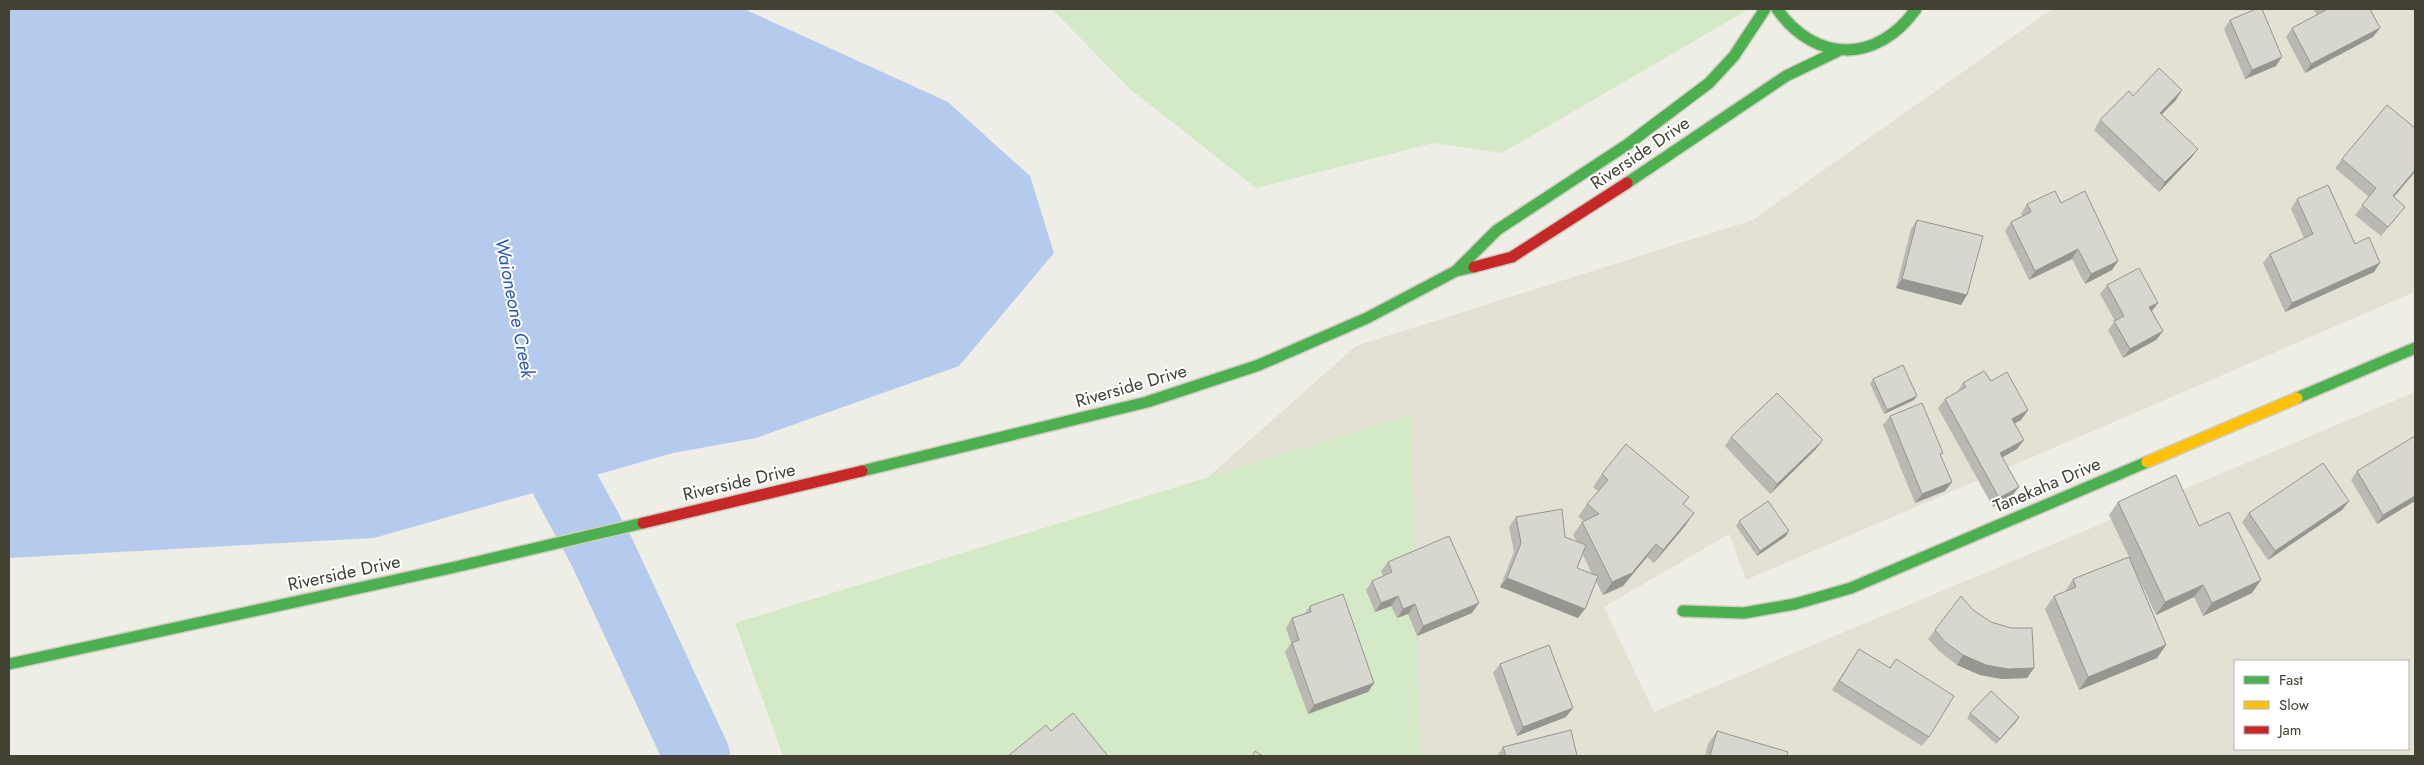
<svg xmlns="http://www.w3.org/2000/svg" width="2424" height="765" font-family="Jost,sans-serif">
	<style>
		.residential { fill: #e3e1d3; fill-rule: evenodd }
		.green { fill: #d4eac6 }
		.water { fill: #b5cbed }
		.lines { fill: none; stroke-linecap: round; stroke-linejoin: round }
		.river { stroke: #b5cbed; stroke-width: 66 }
		.fast-casing { stroke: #cecdbf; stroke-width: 14 }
		.slow-casing { stroke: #cecdbf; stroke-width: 14 }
		.jam-casing { stroke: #cecdbf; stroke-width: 14 }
		.fast { stroke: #4caf50; stroke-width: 11 }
		.slow { stroke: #ffc107; stroke-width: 11 }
		.jam { stroke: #c62828; stroke-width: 11 }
		.wall { fill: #b9b8b2; fill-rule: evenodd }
		.shaded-wall { fill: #969691 }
		.building { fill: #d7d6cf; stroke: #969691 }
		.labels { text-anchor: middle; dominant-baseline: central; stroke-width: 4; stroke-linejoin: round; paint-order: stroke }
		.street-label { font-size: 18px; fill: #434133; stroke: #fff }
		.water-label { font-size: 19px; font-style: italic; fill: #2d5aaf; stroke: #fff }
	</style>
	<rect width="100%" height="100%" fill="#eeede6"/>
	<path class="residential" d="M2057 9H2415V292L1746 580 1729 534 1604 607 1654 712 2415 392V756H963L1155 524 1356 346 1753 220 2048 12ZM2235 661H2408V749H2235Z"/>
	<path class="green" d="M1052 9H1749L1502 153 1433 143 1256 188 1130 89Z
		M1410 415 1421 756H783L735 623Z"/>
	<path class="water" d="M9 9H744L948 102 1030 176 1054 253 959 366 756 438 673 453 374 538 9 558Z"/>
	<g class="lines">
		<path class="river" d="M534 397 565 484 601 550 697 756"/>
		<defs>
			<path id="fast" d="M1777 9C1815 63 1877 64 1916 9
				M1627 183 1786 76 1838 51
				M1456 271 1497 230 1628 144 1709 83 1734 56 1765 9
				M2297 398 2415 348
				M862 471 1147 402 1259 365 1367 318 1456 271 1474 267
				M1683 611 1744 613 1795 604 1851 588 2147 462
				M9 664 451 568 643 523"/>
			<path id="slow" d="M2147 462 2297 398"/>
			<path id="jam" d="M1474 267 1512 257 1627 183
				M643 523 862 471"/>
		</defs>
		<use href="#fast" class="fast-casing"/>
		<use href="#slow" class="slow-casing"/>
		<use href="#jam" class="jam-casing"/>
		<use href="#fast" class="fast"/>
		<use href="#slow" class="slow"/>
		<use href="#jam" class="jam"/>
	</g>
	<path class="wall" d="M2313 9H2370L2380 28 2373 37 2305 73 2286 37 2292 28 2317 15Z
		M2230 20 2276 66 2245 79 2224 29Z
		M2133 96 2176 100 2162 114 2191 158 2159 192 2094 130 2100 120Z
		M2415 128V172L2394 197 2405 207 2398 216 2381 236 2355 215 2369 197 2335 168 2342 159Z
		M2297 199 2355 244 2374 272 2285 312 2263 263 2270 254 2304 238 2291 209Z
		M2061 203 2118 261 2112 270 2085 284 2072 259 2029 280 2005 231 2011 222 2022 216 2021 214 2027 204Z
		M1917 220 1967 295 1961 305 1896 288 1911 229Z
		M2107 285 2158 303 2152 311 2163 331 2156 340 2123 358 2108 330 2115 321 2100 294Z
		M1873 379 1914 400 1884 414 1870 384Z
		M1991 381 2028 410 2021 420 2015 423 2024 440 2017 449 2003 457 2012 496 1993 507 1938 408 1945 399 1957 392 1963 383Z
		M1890 416 1952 482 1945 491 1915 503 1883 425Z
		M2415 436V501L2377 524 2351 480 2357 471Z
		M1731 437 1816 449 1770 494 1725 446Z
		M1602 474 1689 497 1684 504 1685 526 1654 563 1647 557 1623 586 1603 595 1596 581 1578 618 1500 587 1514 552 1509 527 1516 517 1577 542 1573 535 1582 522 1584 521 1578 517 1587 504 1598 491 1593 487ZM1582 553 1592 574 1577 568Z
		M2349 501 2342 510 2268 560 2242 522 2249 513Z
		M2118 502 2199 526 2252 593 2203 616 2194 597 2156 615 2134 568 2166 645 2157 658 2079 690 2045 609 2054 596 2065 592 2073 579 2129 557 2109 515Z
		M1739 521 1786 536 1757 556 1736 526Z
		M1388 562 1472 613 1417 636 1408 614 1397 618 1391 606 1375 612 1366 590 1372 581 1383 576 1381 571Z
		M1310 606 1374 683 1368 692 1308 714 1285 652 1291 643 1286 628 1292 618 1304 614Z
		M1973 610 2034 668 2027 678 2002 679 1980 675 1957 665 1939 651 1928 639 1935 630Z
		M1859 649 1929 737 1922 746 1832 690Z
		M1500 664 1566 717 1517 736 1493 673Z
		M1970 713 2019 717 1996 744 1967 718Z
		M1717 731 1787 756H1705L1708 744Z
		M1503 747 1577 756H1497Z"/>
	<path class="shaded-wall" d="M2380 28 2373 37 2305 73 2311 64Z
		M2282 57 2276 66 2245 79 2252 70Z
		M2182 90 2176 100 2154 122 2160 113Z
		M2198 149 2191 158 2159 192 2165 182Z
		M2415 170V172L2386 206 2393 196Z
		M2078 249 2072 259 2029 280 2035 271Z
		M2118 261 2112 270 2085 284 2091 274Z
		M2380 263 2374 272 2285 312 2292 303Z
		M1902 279 1967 295 1961 305 1896 288Z
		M2158 303 2151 312 2149 307Z
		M2163 331 2156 340 2123 358 2130 349Z
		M1917 396 1914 400 1884 414 1887 410Z
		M2028 410 2021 420 2006 428 2012 419Z
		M1823 440 1816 449 1770 494 1777 484Z
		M2024 440 2017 449 1994 462 2000 453Z
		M1952 482 1945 491 1915 503 1922 494Z
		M2019 487 2012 496 1993 507 1999 498Z
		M2415 496V501L2377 524 2383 515Z
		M2349 501 2342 510 2268 560 2275 551Z
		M1694 513 1685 526 1654 563 1663 550Z
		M1789 531 1786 536 1757 556 1760 551Z
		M1656 544 1647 557 1623 586 1603 595 1612 582Z
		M1507 578 1585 609 1578 618 1500 587Z
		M2261 580 2252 593 2203 616 2212 603Z
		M2203 585 2194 597 2156 615 2165 602Z
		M1398 596 1391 606 1375 612 1381 603Z
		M1479 603 1472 613 1417 636 1423 626Z
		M1415 604 1408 614 1397 618 1403 609Z
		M2166 645 2157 658 2079 690 2088 677Z
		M1963 655 2034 668 2027 678 2002 679 1980 675 1957 665Z
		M1374 683 1368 692 1308 714 1314 705Z
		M1573 708 1566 717 1517 736 1523 727Z
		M2019 717 2016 722 1996 744 2000 739Z"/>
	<path class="building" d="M2256 9H2262L2282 57 2252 70 2230 20Z
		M2325 9H2370L2380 28 2311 64 2292 28 2326 10Z
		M2159 68 2182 90 2160 113 2198 149 2165 182 2100 120 2129 91 2133 96Z
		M2387 105 2415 128V170L2393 196 2405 207 2388 227 2362 205 2376 188 2342 159Z
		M2328 185 2355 244 2369 237 2380 263 2292 303 2270 254 2313 234 2297 199Z
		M2055 191 2061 203 2085 191 2118 261 2091 274 2078 249 2035 271 2011 222 2031 212 2027 204Z
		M1917 220 1983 236 1967 295 1902 279Z
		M2139 268 2158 303 2149 307 2163 331 2130 349 2114 321 2124 316 2107 285Z
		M1903 365 1917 396 1887 410 1873 379Z
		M1984 371 1991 381 2007 372 2028 410 2012 419 2024 440 2000 453 2019 487 1999 498 1945 399 1966 387 1963 383Z
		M1777 393 1823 440 1777 484 1731 437Z
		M1922 403 1943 453 1940 454 1952 482 1922 494 1890 416Z
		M2415 436V496L2383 515 2357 471Z
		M1626 444 1689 497 1683 504 1694 513 1663 550 1656 544 1632 573 1612 582 1582 522 1599 514 1587 504 1608 480 1602 474Z
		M2323 463 2349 501 2275 551 2249 513Z
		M2176 475 2199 526 2229 512 2261 580 2212 603 2203 585 2165 602 2118 502Z
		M1768 501 1789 531 1760 551 1739 521Z
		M1562 509 1565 537 1586 545 1577 568 1598 576 1585 609 1507 578 1521 543 1516 517Z
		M1449 536 1479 603 1423 626 1415 604 1403 609 1398 596 1381 603 1372 581 1392 572 1388 562Z
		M2129 557 2166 645 2088 677 2054 596 2076 587 2073 579Z
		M1343 594 1374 683 1314 705 1292 643 1299 640 1292 618 1311 612 1310 606Z
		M1961 596 1973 610 1991 622 2011 628H2032L2034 668 2008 669 1986 665 1963 655 1945 642 1935 630Z
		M1549 645 1573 708 1523 727 1500 664Z
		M1859 649 1890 668 1896 659 1954 696 1929 737 1839 681Z
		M1991 691 2019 717 2000 739 1970 713Z
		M1073 713 1108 756H1008L1046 725 1051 731Z
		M1571 730 1577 756H1506L1503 747Z
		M1717 731 1788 752 1787 756H1710Z
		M1255 751 1263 756H1252Z"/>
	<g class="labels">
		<g class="street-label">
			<text transform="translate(1640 153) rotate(-34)">Riverside Drive</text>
			<text transform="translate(1131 386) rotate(-16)">Riverside Drive</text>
			<text transform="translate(739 482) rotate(-13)">Riverside Drive</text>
			<text transform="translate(2047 485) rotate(-23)">Tanekaha Drive</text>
			<text transform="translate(344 573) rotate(-12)">Riverside Drive</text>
		</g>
		<g class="water-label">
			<text transform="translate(515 308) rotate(79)">Waioneone Creek</text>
		</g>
	</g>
	<rect width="2424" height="765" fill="none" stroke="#434133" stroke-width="20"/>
	<rect x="2234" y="660" width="175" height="90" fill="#ffffff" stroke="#b4b3ad"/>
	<rect x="2244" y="676" width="25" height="8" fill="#4caf50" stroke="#b4b3ad"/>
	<text x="2279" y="685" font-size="15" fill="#434133">Fast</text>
	<rect x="2244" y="701" width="25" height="8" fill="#ffc107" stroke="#b4b3ad"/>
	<text x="2279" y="710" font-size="15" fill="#434133">Slow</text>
	<rect x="2244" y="726" width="25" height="8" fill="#c62828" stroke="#b4b3ad"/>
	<text x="2279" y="735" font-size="15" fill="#434133">Jam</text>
</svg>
